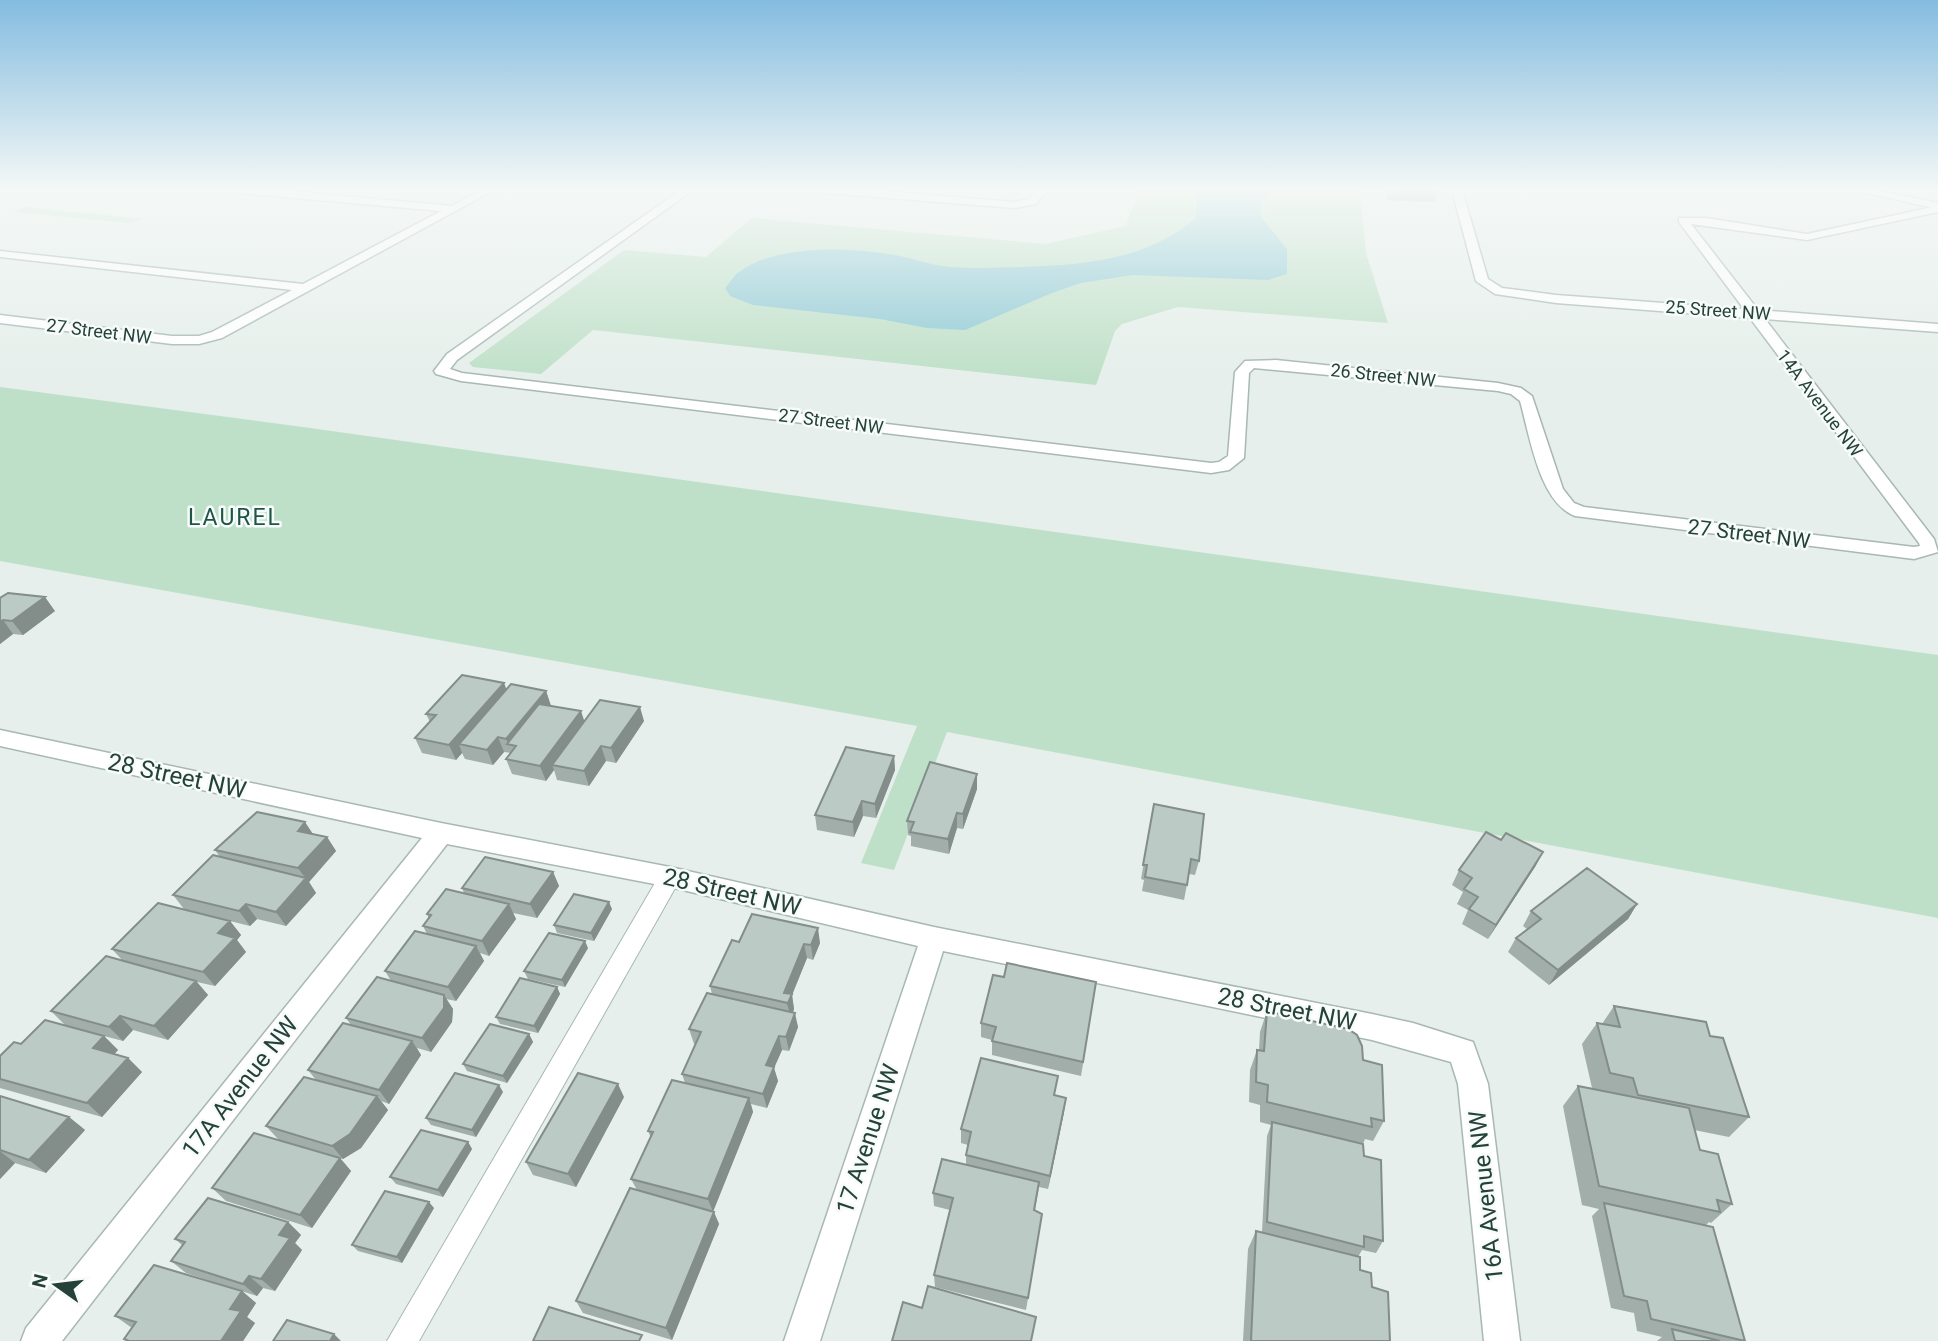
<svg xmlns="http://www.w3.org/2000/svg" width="1938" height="1341" font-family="Roboto,sans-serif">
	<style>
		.green { fill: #bfe0c8 }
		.water { fill: #8ec9d4 }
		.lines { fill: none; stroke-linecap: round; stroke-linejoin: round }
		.lane-casing { stroke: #a8b8b2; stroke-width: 2 }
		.street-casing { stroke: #a8b8b2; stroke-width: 3 }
		.secondary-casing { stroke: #a4bbb3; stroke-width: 3 }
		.lane { fill: #fff; fill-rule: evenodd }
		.street { fill: #fff; fill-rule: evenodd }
		.secondary { fill: #fff; fill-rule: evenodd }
		.wall { fill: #a1aea9 }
		.shaded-wall { fill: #838d89 }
		.building { fill: #bbcac4; stroke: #838d89; stroke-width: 2 }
		.labels { text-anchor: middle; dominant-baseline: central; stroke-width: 5; stroke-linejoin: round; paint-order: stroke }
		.far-street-label { font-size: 18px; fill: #24423a; stroke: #f7fbf9 }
		.street-label { font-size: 21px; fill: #24423a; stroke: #f7fbf9 }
		.neighbourhood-label { font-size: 23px; letter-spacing: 2px; fill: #1f5548; stroke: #f7fbf9 }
		.near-street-label { font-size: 24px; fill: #24423a; stroke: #f7fbf9 }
	</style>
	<rect width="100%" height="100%" fill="#e6efeb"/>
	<path class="green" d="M1139 190H1360L1366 253 1388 323 1178 307 1122 324 1115 331 1096 385 593 330 541 374 473 367 469 363 624 250 706 257 752 218 1045 244 1126 226Z
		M26 207 142 219 130 223 13 212Z
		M0 387 310 428 1938 655V918L947 732 894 870 861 863 917 726 0 561Z"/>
	<path class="water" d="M1197 190H1275L1269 193 1260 205 1261 217 1287 249V274L1268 280 1133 275 1081 283 1052 293 965 330 927 328 880 319 753 305 730 296 725 288C730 283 734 275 739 272 779 243 855 247 900 256 914 259 928 264 942 266 968 269 995 268 1021 267 1084 265 1147 260 1196 218Z"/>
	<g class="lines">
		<defs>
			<path id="lane" d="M670 868 678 871 681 877 678 883 419 1341H387L662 871Z"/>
			<path id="street" d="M234 190H278L452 206 481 190H494L222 338 199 344H172L0 323V315L172 336H199L212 332 292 290 0 257V251L303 284 441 211 239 193Z
				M681 190H693L457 360 450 369 462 373 1211 463 1219 462 1228 456 1235 372 1245 361 1276 360 1498 383 1521 388 1532 396 1563 489 1574 503 1584 507 1914 547 1920 546 1919 543 1750 318 1556 303 1495 294 1476 281 1452 190H1462L1488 279 1502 288 1556 295 1744 309 1679 222V218H1706L1807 234 1938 206V212L1807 240 1691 224 1758 310 1938 324V332L1765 319 1934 539 1938 552 1914 559 1575 516C1539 502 1530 436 1520 401L1511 394 1498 391 1254 368 1249 373 1244 458 1229 470 1211 473 461 381 436 374 434 371 447 354Z
				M821 190H870L1014 202 1029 199 1036 190H1047L1036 204 1014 208 826 193Z
				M0 730 441 823 670 867 934 927 1372 1014 1413 1023 1473 1042 1488 1084 1520 1341H1484L1458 1084 1451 1062 1372 1040 943 951 820 1341H784L918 946 670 887 447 844 62 1341H21L26 1328 422 838 0 746Z"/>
			<path id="secondary" d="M1854 190H1876L1938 203V209Z"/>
		</defs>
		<use href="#lane" class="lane-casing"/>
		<use href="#street" class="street-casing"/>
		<use href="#secondary" class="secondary-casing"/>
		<use href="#lane" class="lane"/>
		<use href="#street" class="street"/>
		<use href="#secondary" class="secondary"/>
	</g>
	<path class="wall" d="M1387 190H1437V192L1435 202H1419L1387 200Z
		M0 598 55 611 23 635 13 634 0 644Z
		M507 690 546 691 551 706 584 720 644 721 616 763 606 761 589 786 557 780 554 770 546 781 512 774 506 759 511 753 504 752 493 765 465 759 462 753 456 760 422 753 415 738 430 722 426 714Z
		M894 756 895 770 876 818 863 816 854 837 817 830 815 815Z
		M977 774V789L963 829 957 828 949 854 911 846V836L908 835 907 821Z
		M1154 804 1199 861 1195 875 1189 874 1184 900 1142 891 1144 880 1141 879Z
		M313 834 327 837 336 851 309 882 316 893 286 926 257 919 250 926 230 921 241 935 237 940 246 952 215 986 197 982 208 995 168 1040 133 1030 123 1041 104 1036 118 1050 114 1054 128 1058 142 1072 102 1117 0 1088V1056L21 1044 96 1034 65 1025 51 1011 123 961 112 949 184 909 173 895 220 857 215 850Z
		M1501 840 1543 852 1535 867 1488 939 1462 924 1468 910 1457 904 1463 892 1452 885 1459 870Z
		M553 872 559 886 537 918 513 913 516 919 489 956 480 953 484 961 456 1001 446 999 453 1009 452 1022 431 1052 417 1048 421 1055 389 1104 381 1101 388 1110 361 1148 343 1159 340 1158 351 1171 312 1228 226 1201 212 1188 278 1139 266 1126 316 1080 308 1070 351 1025 346 1018 391 981 385 971 427 934 423 926 429 919 427 914 464 893 462 888Z
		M1637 904 1628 919 1549 985 1508 952 1516 938 1527 929 1523 926 1531 911Z
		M612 909 594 941 557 933 554 925Z
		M739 942 820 943 813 960 807 958 792 995 794 1009 793 1012 798 1027 789 1051 782 1050 774 1068 778 1081 767 1108 751 1104 753 1112 713 1211 719 1224 672 1340 583 1313 576 1301 637 1190 631 1179 651 1138 648 1131 685 1083 682 1074 696 1044H694L689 1029 712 994 710 986Z
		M588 948 565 987 528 979 524 971Z
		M557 987 560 994 538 1033 500 1024 496 1017Z
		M1094 997 1081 1076 992 1055V1040L981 1037V1023Z
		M1614 1006 1710 1036 1749 1117 1729 1137 1694 1130 1700 1150 1732 1204 1711 1223 1709 1222 1706 1225 1745 1341H1657L1662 1337 1637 1331 1634 1313 1611 1308 1592 1216 1599 1209 1582 1205 1563 1106 1578 1086 1592 1088 1582 1044 1597 1023 1602 1024Z
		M1267 1011 1363 1060 1384 1121 1373 1141 1365 1139 1363 1144 1364 1156 1383 1241 1376 1253 1362 1250 1358 1257 1360 1270 1372 1287 1390 1341H1243L1248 1249 1256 1231 1262 1232 1267 1136 1271 1125 1260 1122V1105L1249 1102 1250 1070 1257 1050H1259L1260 1032Z
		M529 1034 533 1042 507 1083 467 1071 463 1064Z
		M503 1092 476 1137 431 1125 426 1118Z
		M0 1096 69 1117 85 1130 46 1173 15 1163 0 1179Z
		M1055 1096 1064 1112 1048 1189 1039 1187 1035 1210 1040 1227 1026 1310 935 1287 934 1275 950 1210 934 1206 933 1193 966 1165V1155L968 1145 961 1143V1129Z
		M624 1097 576 1187 533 1175 526 1162Z
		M468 1142 472 1149 443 1197 396 1184 390 1177Z
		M434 1208 402 1263 358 1251 352 1245Z
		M288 1222 301 1235 295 1243 302 1250 275 1291 263 1288 257 1296 186 1273 171 1261 182 1245 175 1239Z
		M242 1291 256 1303 247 1317 255 1323 243 1341H126L124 1339 132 1328 115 1316Z"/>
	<path class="shaded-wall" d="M45 597 55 611 23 635 12 621Z
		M3 620 13 634 0 644V622Z
		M504 683 510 698 459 744 462 753 456 760 449 745Z
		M546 691 551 706 516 746 509 745 506 739Z
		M640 707 644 721 616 763 611 748Z
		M581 711 586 726 552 765 554 770 546 781 540 766Z
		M498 737 504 752 493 765 487 750Z
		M601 746 606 761 589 786 584 771Z
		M894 756 895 770 876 818 875 804Z
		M977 774V789L963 829V814Z
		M862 801 863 816 854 837 853 822Z
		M957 813V828L949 854 948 839Z
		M305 822 315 837 298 831Z
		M327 837 336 851 309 882 316 893 286 926 276 912 306 879 298 868Z
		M1543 852 1535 867 1488 939 1496 925Z
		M553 872 559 886 537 918 530 904Z
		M609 902 612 909 594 941 591 933Z
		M246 904 257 919 250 926 239 911Z
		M509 904 516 919 489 956 482 941Z
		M1637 904 1628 919 1549 985 1558 970Z
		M230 921 241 935 237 940 246 952 215 986 203 972 218 933Z
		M818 928 820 943 813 960 811 945Z
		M585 941 588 948 565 987 562 980Z
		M804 944 807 958 792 995 794 1009 791 1018 784 993Z
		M476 946 484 961 456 1001 448 987Z
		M196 981 208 995 168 1040 154 1026Z
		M557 987 560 994 538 1033 534 1026Z
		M444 995 453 1009 452 1022 431 1052 422 1038Z
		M795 1013 798 1027 789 1051 786 1037Z
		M120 1016 133 1030 123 1041 109 1027Z
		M529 1034 533 1042 507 1083 503 1076Z
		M104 1036 118 1050 107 1062 93 1048Z
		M779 1036 782 1050 774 1068 778 1081 767 1108 763 1094 766 1065Z
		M412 1041 421 1055 389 1104 379 1090Z
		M128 1058 142 1072 102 1117 87 1103Z
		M618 1084 624 1097 576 1187 568 1174Z
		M499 1085 503 1092 476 1137 472 1130Z
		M377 1096 388 1110 361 1148 343 1159 332 1146Z
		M749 1098 753 1112 713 1212 708 1199Z
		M1066 1098 1064 1112 1048 1189 1050 1176Z
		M69 1117 85 1130 46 1173 29 1160Z
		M468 1142 472 1149 443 1197 438 1190Z
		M0 1151 15 1163 0 1179Z
		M340 1158 351 1171 312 1228 300 1215Z
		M429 1202 434 1208 402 1263 397 1257Z
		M714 1212 719 1224 672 1340 666 1328Z
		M288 1222 301 1235 295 1243 302 1250 275 1291 261 1279 279 1235Z
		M249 1276 263 1288 257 1296 243 1284Z
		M242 1291 256 1303 247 1317 255 1323 243 1341H221L230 1309Z
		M334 1334 341 1341H330Z"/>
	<path class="building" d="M1394 190H1437V192H1422Z
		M8 593 45 597 12 621 3 620 0 622V598Z
		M462 675 504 683 449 745 415 738 436 715 426 714Z
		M511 684 546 691 506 739 498 737 487 750 459 744Z
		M600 700 640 707 611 748 601 746 584 771 552 765Z
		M539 704 581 711 540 766 506 759 516 746 507 744Z
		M846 747 894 756 875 804 862 801 853 822 815 815Z
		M930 762 977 774 963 814 957 813 948 839 910 832 914 822 907 821Z
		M1154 804 1204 814 1199 861 1191 859 1187 885 1145 877 1147 865H1143Z
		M257 812 305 822 298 831 327 837 298 868 215 850Z
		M1486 832 1501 840 1506 833 1543 852 1496 925 1469 909 1478 897 1464 889 1472 878 1459 870Z
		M213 855 306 878 276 912 246 904 239 911 173 895Z
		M485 857 553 872 530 904 462 888Z
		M1587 868 1637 904 1558 970 1516 938 1541 919 1531 911Z
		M446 889 509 904 482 941 423 926 431 915 427 914Z
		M574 894 609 902 591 933 554 925Z
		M158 903 230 921 218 933 235 938 203 972 112 949Z
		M752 914 818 928 811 945 804 944 784 993 792 994 788 1003 710 986 732 940 739 942Z
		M415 931 476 946 448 987 385 971Z
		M549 933 585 941 562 980 524 971Z
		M106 956 196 981 154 1026 120 1016 109 1027 51 1011Z
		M1007 963 1096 982 1083 1062 992 1041 996 1027 981 1023 993 975 1004 977Z
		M377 977 444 995V1008L422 1038 346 1018Z
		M520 978 557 987 534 1026 496 1017Z
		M707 993 795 1013 786 1037 779 1036 766 1065 774 1067 763 1094 682 1074 701 1032 689 1029Z
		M1614 1006 1706 1022 1710 1036 1723 1038 1749 1117 1638 1095 1633 1078 1610 1073 1597 1023 1620 1027Z
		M1267 1011 1348 1029 1357 1035 1362 1046 1363 1060 1382 1065 1384 1121 1371 1118 1372 1127 1267 1102 1268 1085 1256 1082 1257 1050 1264 1051Z
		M45 1020 104 1036 93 1048 128 1058 87 1103 0 1079V1056L14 1042 21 1044Z
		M343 1023 412 1041 379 1090 308 1070Z
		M490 1024 529 1034 503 1076 463 1064Z
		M981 1058 1058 1076 1054 1095 1066 1098 1050 1176 966 1155 971 1132 961 1129Z
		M455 1073 499 1085 472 1130 426 1118Z
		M578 1073 618 1084 568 1174 526 1162Z
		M304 1077 377 1096 350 1134 332 1146 266 1126Z
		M672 1080 749 1098 708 1199 631 1179 653 1132 648 1131Z
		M1578 1086 1689 1108 1700 1150 1718 1154 1732 1204 1717 1200 1720 1212 1599 1186Z
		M0 1096 69 1117 29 1160 0 1150Z
		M1272 1122 1363 1144 1364 1156 1381 1160 1383 1241 1364 1236V1247L1267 1222Z
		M421 1130 468 1142 438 1190 390 1177Z
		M254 1133 340 1158 300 1215 212 1188Z
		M942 1159 1039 1182 1034 1210 1042 1214 1028 1298 934 1275 953 1198 933 1193Z
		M630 1188 714 1212 666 1328 576 1301Z
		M385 1191 429 1202 397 1257 352 1245Z
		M208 1198 288 1222 279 1235 290 1238 261 1279 249 1276 243 1284 171 1261 185 1242 175 1239Z
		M1604 1203 1713 1227 1745 1341 1651 1319 1647 1301 1624 1296Z
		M1256 1231 1360 1257V1270L1371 1273 1372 1287 1388 1292 1390 1341H1251Z
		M154 1265 242 1291 230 1309 241 1311 221 1341H129L124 1339 136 1322 115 1316Z
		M928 1286 1036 1317 1031 1341H892L903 1302 922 1308Z
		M549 1307 642 1335 639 1341H533Z
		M287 1320 334 1334 330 1341H273Z
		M1672 1329 1720 1341H1675Z"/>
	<linearGradient id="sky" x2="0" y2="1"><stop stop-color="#84bce0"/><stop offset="0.5" stop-color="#f4f8f6"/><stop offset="1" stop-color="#f4f8f6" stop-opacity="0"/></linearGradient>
	<rect width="1938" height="378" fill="url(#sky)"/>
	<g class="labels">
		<g class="far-street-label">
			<text transform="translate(1718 310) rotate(4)">25 Street NW</text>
			<text transform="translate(99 331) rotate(7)">27 Street NW</text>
			<text transform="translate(1383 375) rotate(6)">26 Street NW</text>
			<text transform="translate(1820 403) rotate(53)">14A Avenue NW</text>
			<text transform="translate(831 421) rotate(7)">27 Street NW</text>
		</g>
		<g class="street-label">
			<text transform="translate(1749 534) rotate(7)">27 Street NW</text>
		</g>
		<g class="neighbourhood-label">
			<text x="235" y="517">LAUREL</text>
		</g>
		<g class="near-street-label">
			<text transform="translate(177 776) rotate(12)">28 Street NW</text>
			<text transform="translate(732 892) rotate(13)">28 Street NW</text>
			<text transform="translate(1287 1009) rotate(11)">28 Street NW</text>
			<text transform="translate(240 1087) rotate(-52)">17A Avenue NW</text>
			<text transform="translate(868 1139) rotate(-72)">17 Avenue NW</text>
			<text transform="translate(1486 1196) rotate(-96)">16A Avenue NW</text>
		</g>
	</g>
	<g transform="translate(56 1285) rotate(284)" stroke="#f7fbf9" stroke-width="5" paint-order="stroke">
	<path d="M0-5L12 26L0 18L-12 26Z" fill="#24423a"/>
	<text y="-10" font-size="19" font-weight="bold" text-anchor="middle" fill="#24423a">N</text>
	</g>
</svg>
